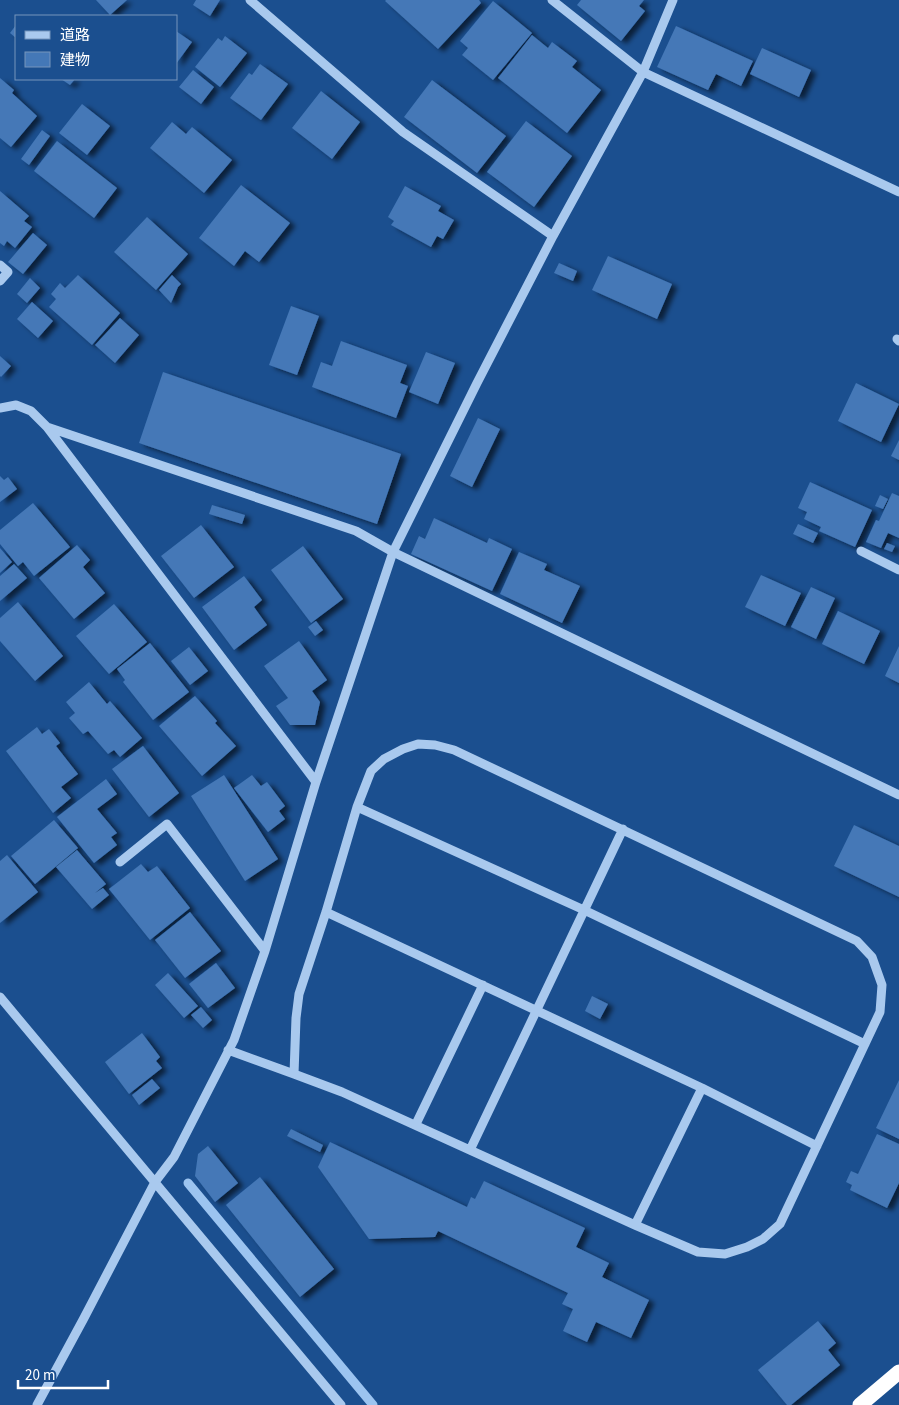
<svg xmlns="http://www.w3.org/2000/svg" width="899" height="1405" font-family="'Source Sans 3','Noto Sans JP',sans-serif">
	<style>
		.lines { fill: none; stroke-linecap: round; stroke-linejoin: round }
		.stream { stroke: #9cc4f0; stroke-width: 9 }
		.building { fill: #4478b7; filter: url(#shadow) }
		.minor { stroke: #a9c9ee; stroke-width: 9 }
		.highway { stroke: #fff; stroke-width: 15 }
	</style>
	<defs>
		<filter id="shadow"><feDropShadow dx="5.5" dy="3" stdDeviation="2.5" flood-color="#0009"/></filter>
	</defs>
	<rect width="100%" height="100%" fill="#1b4f8f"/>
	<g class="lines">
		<path class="stream" d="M188 1183 373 1405"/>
	</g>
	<path class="building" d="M96 0H127L110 15Z
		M196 0H220L210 16 193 5Z
		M386 0H479L481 3 438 49 385 1Z
		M581 0H644L639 6 645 11 621 41 577 5Z
		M493 1 532 33 493 80 462 55 468 48 460 41Z
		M16 25V38L10 33Z
		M676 26 753 61 741 86 716 74 708 90 657 67Z
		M176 31 192 42 176 64Z
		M532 35 548 48 552 42 577 61 572 67 601 90 567 133 498 78Z
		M225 36 247 53 220 87 195 67 218 38 222 41Z
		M762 48 811 70 799 97 750 74Z
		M260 64 288 84 261 120 230 98 249 73 252 75Z
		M193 70 214 87 201 104 179 87Z
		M0 78 14 90 12 93 37 116 11 147 0 138Z
		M61 79H75L70 85Z
		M432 80 506 136 477 173 404 117Z
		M321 91 360 122 332 159 292 128Z
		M82 104 110 126 87 155 59 133Z
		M526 121 572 156 534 207 487 172Z
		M172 122 186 134 192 127 232 160 204 193 150 148Z
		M42 130 50 136 29 165 21 159Z
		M57 141 117 188 94 218 34 171Z
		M241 185 290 223 259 262 245 251 234 266 199 238Z
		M405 186 441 206 438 211 454 220 443 239 437 236 431 247 391 225 394 221 388 217Z
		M0 191 29 216 24 221 32 227 15 248 7 241 4 246 0 243Z
		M147 217 188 254 156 290 114 252Z
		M33 233 47 245 23 274 8 262Z
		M608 256 672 284 657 319 592 290Z
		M559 263 577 271 573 281 554 273Z
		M78 275 120 313 92 345 49 307 56 299 51 294 60 283 65 288Z
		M172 275 181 284 178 287 171 303 159 290Z
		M30 278 40 288 27 303 17 294Z
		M32 302 53 321 38 338 17 319Z
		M291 306 319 316 297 375 269 365Z
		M120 318 139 335 115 363 95 345Z
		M341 341 407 365 400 383 408 386 396 418 312 387 321 362 332 366Z
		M426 352 455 363 438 404 409 392Z
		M0 356 11 366 1 377 0 376Z
		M163 372 401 454 377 524 139 443Z
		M856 383 899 404 881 442 838 421Z
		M478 418 500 429 472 487 450 476Z
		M899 440V460L891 456Z
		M0 476 4 480 8 477 17 489 0 502Z
		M810 482 872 510 855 547 819 531 821 527 804 519 807 512 798 508Z
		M892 493 899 496V538L888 533 881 548 866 542 876 520 879 521Z
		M880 495 888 499 883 509 875 506Z
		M33 503 70 547 34 576 23 562 18 566 0 544V530Z
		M212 505 245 515 242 524 209 514Z
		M434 518 487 543 489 538 512 549 492 591 411 554 419 536 425 539Z
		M798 524 818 533 813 543 793 534Z
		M201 525 234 567 194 598 161 556Z
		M887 543 895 546 892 552 884 549Z
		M77 545 90 560 83 567 105 593 74 619 39 578Z
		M303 546 343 599 311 623 271 570Z
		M0 548 12 562 0 573Z
		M519 552 547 564 544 570 580 586 562 623 500 594Z
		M14 564 27 578 0 601V576Z
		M761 575 801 593 785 626 745 607Z
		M244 576 262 600 254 607 267 625 234 650 202 607Z
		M811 587 835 598 816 639 791 627Z
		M18 602 63 656 35 681 0 641V618Z
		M114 604 147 642 109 674 76 636Z
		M838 611 880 631 864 664 822 644Z
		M316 621 323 630 315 636 308 627Z
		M299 641 327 680 312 691 320 702 315 725H290L276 706 288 698 264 666Z
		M150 643 189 692 153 720 123 682 125 680 117 669Z
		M899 646V683L885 676Z
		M189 647 208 671 190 685 171 661Z
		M89 682 107 704 110 701 142 738 120 757 114 750 108 754 88 731 83 734 69 718 75 713 66 702Z
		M195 696 217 721 215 723 236 746 202 776 159 726Z
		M37 727 42 734 49 729 60 743 56 746 78 774 61 787 71 798 53 813 6 751Z
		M143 746 179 793 149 817 112 769Z
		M224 775 278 859 245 881 191 796Z
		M252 775 261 786 267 782 285 806 279 811 285 819 268 832 234 788Z
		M106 779 117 794 97 809 117 833 111 837 117 845 94 863 57 817Z
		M54 820 78 848 35 884 11 856Z
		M854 825 899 846V897L834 866Z
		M77 850 106 884 95 893 103 888 109 895 92 909 56 867Z
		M7 855 38 892 0 923V861Z
		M141 864 148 872 157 866 190 908 150 940 109 889Z
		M190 912 221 951 185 978 155 940Z
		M216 963 235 988 208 1008 189 984Z
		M168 973 198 1006 184 1018 155 985Z
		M592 996 608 1004 600 1019 585 1011Z
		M201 1007 212 1020 203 1028 191 1015Z
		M142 1033 160 1057 156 1061 162 1068 129 1094 105 1062Z
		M152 1079 160 1088 139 1105 132 1095Z
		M899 1080V1139L876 1128Z
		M291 1129 323 1145 320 1152 287 1136Z
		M877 1134 899 1144V1183L887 1208 850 1190 852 1185 846 1182 851 1171 858 1174Z
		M330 1142 467 1207 471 1197 475 1199 484 1181 585 1228 576 1247 609 1263 602 1277 649 1300 631 1338 596 1322 587 1342 563 1331 573 1309 562 1304 568 1293 438 1231 435 1237 369 1239 318 1167Z
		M208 1146 238 1183 215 1202 195 1176 198 1154Z
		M260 1177 334 1269 300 1297 226 1205Z
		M818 1321 836 1343 828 1350 840 1365 791 1405H787L758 1370Z"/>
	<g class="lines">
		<path class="minor" d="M250 0 403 132 553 236
			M552 0 643 72 899 192
			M0 265 8 272 0 281
			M897 339 899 341
			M0 408 16 405 31 411 47 427 316 782
			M47 427 356 531 393 552 899 795
			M861 551 899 570
			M418 744 435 745 454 750 857 941 872 957 882 985 880 1012 780 1224 763 1239 747 1247 725 1254 698 1252 635 1225 342 1092 294 1074 296 1018 299 994 326 912 357 807 371 771 384 759 403 749Z
			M357 807 584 910 865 1044
			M120 862 167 824 265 951
			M326 912 702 1088 817 1146
			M0 997 341 1405
			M228 1050 294 1074
			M416 1124 483 985
			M470 1150 623 829
			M635 1225 702 1088
			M37 1405 84 1318 155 1182 174 1157 234 1040 265 951 316 782 393 552 477 383 553 236 643 72 673 0"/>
		<path class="highway" d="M860 1405 899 1372"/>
	</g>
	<rect x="15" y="15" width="162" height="65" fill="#1b4f8f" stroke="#7695bc"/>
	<rect x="25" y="31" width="25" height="8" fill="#a9c9ee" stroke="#7695bc"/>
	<text x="60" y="40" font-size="15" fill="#ffffff">道路</text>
	<rect x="25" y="52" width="25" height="15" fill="#4478b7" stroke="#7695bc"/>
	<text x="60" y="65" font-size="15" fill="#ffffff">建物</text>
	<path d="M18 1380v8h90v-8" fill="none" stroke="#ffffff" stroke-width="2.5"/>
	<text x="25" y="1380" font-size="15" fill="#ffffff" stroke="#1b4f8f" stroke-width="4" paint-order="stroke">20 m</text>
</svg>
